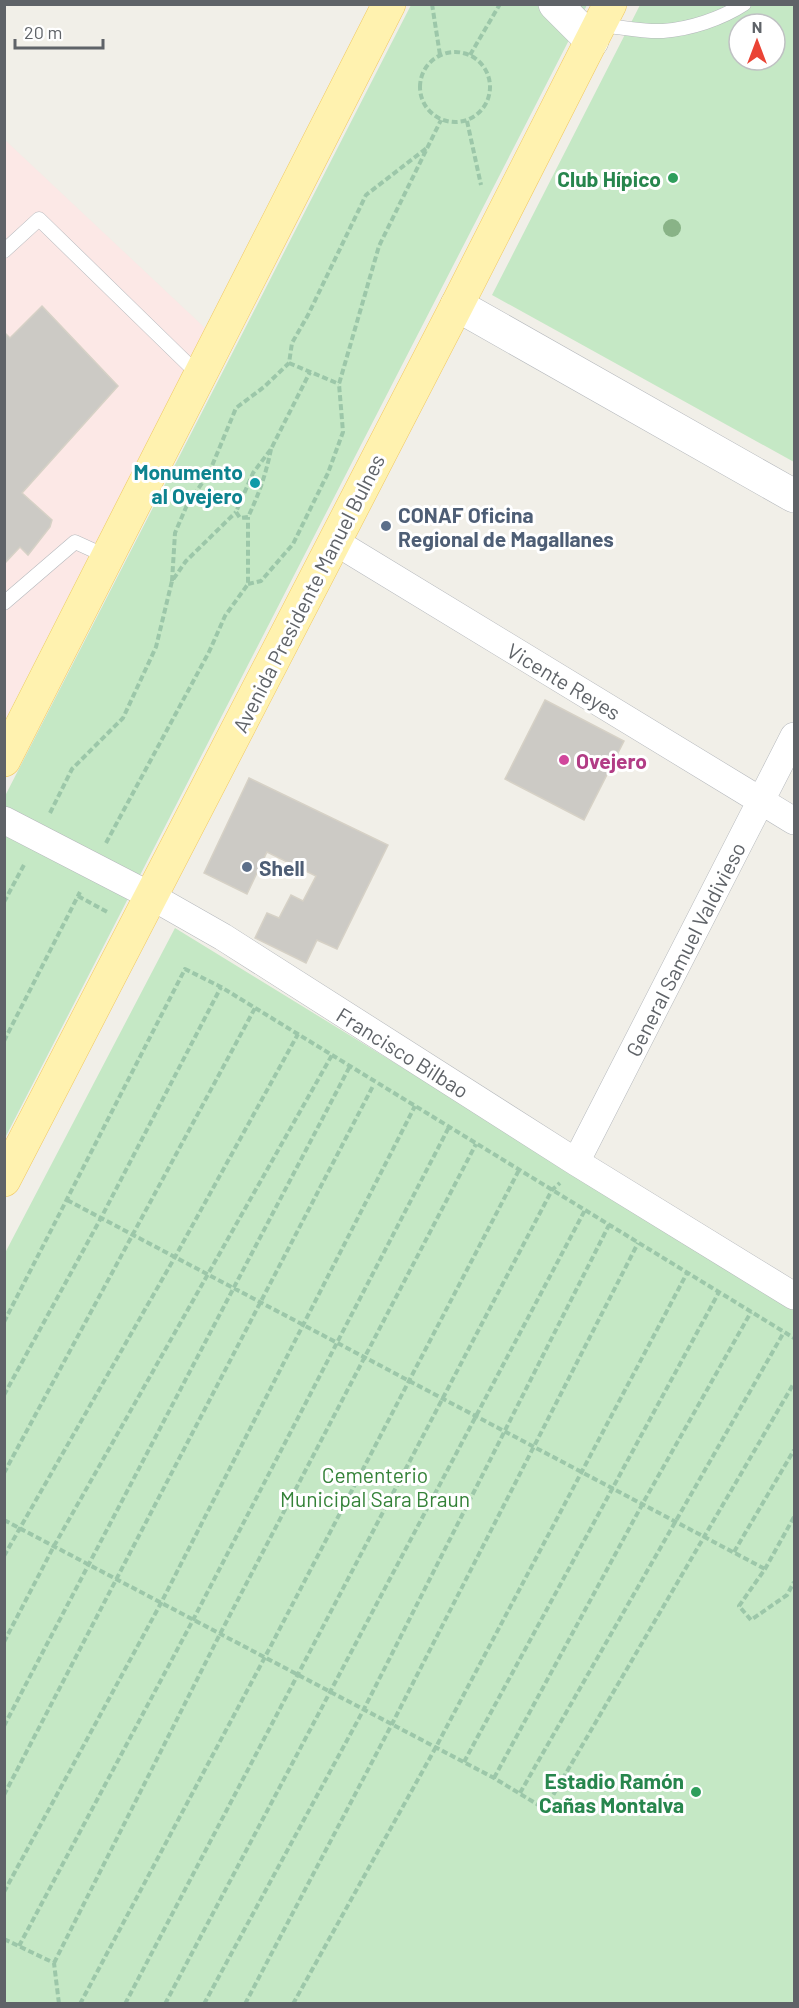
<svg xmlns="http://www.w3.org/2000/svg" width="799" height="2008" font-family="Barlow,sans-serif">
	<style>
		.medical { fill: #fce8e6 }
		.green { fill: #c5e8c5; fill-rule: evenodd }
		.building { fill: #cccac5; stroke: #d6d1c6; stroke-width: 1.5 }
		.lines { fill: none; stroke-linecap: round; stroke-linejoin: round }
		.service-casing { stroke: #b5b8bc; stroke-width: 15 }
		.minor-casing { stroke: #b5b8bc; stroke-width: 28 }
		.tertiary-casing { stroke: #b5b8bc; stroke-width: 34 }
		.primary-casing { stroke: #f2c960; stroke-width: 34 }
		.path { stroke: #9cc7a9; stroke-width: 4; stroke-dasharray: 6 3; stroke-linecap: butt }
		.service { stroke: #fff; stroke-width: 14 }
		.minor { stroke: #fff; stroke-width: 27 }
		.tertiary { stroke: #fff; stroke-width: 33 }
		.primary { stroke: #fff2af; stroke-width: 33 }
		.tree { fill: #89b387 }
		.leisure-dot { fill: #2e9e5b; stroke: #fff; stroke-width: 2 }
		.culture-dot { fill: #0f9aa8; stroke: #fff; stroke-width: 2 }
		.service-dot { fill: #5c6f8a; stroke: #fff; stroke-width: 2 }
		.hotel-dot { fill: #d1479c; stroke: #fff; stroke-width: 2 }
		.labels { text-anchor: middle; dominant-baseline: central; stroke-width: 6; stroke-linejoin: round; paint-order: stroke }
		.leisure-label { font-size: 21px; font-weight: bold; fill: #27864d; stroke: #fff; text-anchor: end }
		.culture-label { font-size: 21px; font-weight: bold; fill: #0d838f; stroke: #fff; text-anchor: end }
		.service-label { font-size: 21px; font-weight: bold; fill: #4e5e75; stroke: #fff; text-anchor: start }
		.street-label { font-size: 21px; fill: #5f6368; stroke: #fff }
		.hotel-label { font-size: 21px; font-weight: bold; fill: #b23c85; stroke: #fff; text-anchor: start }
		.park-label { font-size: 21px; fill: #348238; stroke: #fff }
	</style>
	<rect width="100%" height="100%" fill="#f1efe8"/>
	<path class="medical" d="M5 140 205 328 5 720Z"/>
	<path class="green" d="M411 5H587L5 1138V796Z
		M640 5H794V462L492 295ZM739 24H775V60H739Z
		M175 928 794 1308V2003L5 2004V1253Z"/>
	<path class="building" d="M42 306 118 386 22 493 52 520 50 527 28 555 20 547 4 564V332L10 338Z
		M545 700 624 741 584 820 505 779Z
		M249 778 388 845 337 949 317 940 306 963 255 938 267 913 279 918 291 895 303 901 316 876 267 852 247 894 204 873Z"/>
	<g class="lines">
		<defs>
			<path id="service" d="M601 25C621 27 643 32 663 31 690 29 721 19 744 4
				M4 251 39 219 199 375
				M4 603 75 542 108 557"/>
			<path id="minor" d="M334 541 794 821
				M4 820 151 896 223 937 576 1162 794 1296
				M576 1162 794 736"/>
			<path id="tertiary" d="M555 4 592 41
				M457 305 794 496"/>
			<path id="primary" d="M4 760 389 4
				M4 1180 457 305 610 4"/>
		</defs>
		<use href="#service" class="service-casing"/>
		<use href="#minor" class="minor-casing"/>
		<use href="#tertiary" class="tertiary-casing"/>
		<use href="#primary" class="primary-casing"/>
		<path class="path" d="M432 4 440 55
			M420 87a35 35 0 1 1 70 0a35 35 0 1 1-70 0Z
			M470 55 500 4
			M467 121 481 185
			M289 363 339 384
			M271 449C266 474 259 494 248 517L240 518 236 512 253 473 271 449 310 372
			M172 581 175 533 187 505 209 473 236 408 264 387 289 363 292 343 308 315 366 195 428 147
			M248 584 261 581 293 544 328 473 343 432 339 384 379 246 441 120
			M50 813 72 769 123 718 156 647 172 581 186 561 236 512
			M106 843 209 652 225 616 248 584V517
			M78 896 109 913
			M4 902 25 863
			M4 1041 80 892
			M67 1200 765 1569
			M4 1322 185 969 221 987 794 1338
			M4 1395 101 1218 221 987
			M4 1473 255 1008
			M794 1517 765 1569 739 1606 751 1620 787 1595 794 1582
			M4 1520 494 1778 545 1809 794 1383
			M734 1552 794 1450
			M4 1556 175 1257 298 1034
			M4 1642 54 1546 332 1055
			M4 1726 350 1066
			M464 1762 719 1292
			M494 1778 643 1503 751 1312
			M520 1793 784 1332
			M4 1795 373 1086
			M4 1892 161 1603 415 1106
			M4 1939 54 1963 59 2004
			M19 1946 193 1620 449 1127
			M54 1963 220 1634 476 1144
			M80 2004 265 1657 519 1170
			M125 2004 552 1190 560 1183
			M165 2004 585 1210
			M204 2004 364 1709 609 1225
			M245 2004 392 1724 638 1243
			M293 2004 436 1747 687 1273"/>
		<use href="#service" class="service"/>
		<use href="#minor" class="minor"/>
		<use href="#tertiary" class="tertiary"/>
		<use href="#primary" class="primary"/>
	</g>
	<circle class="tree" cx="672" cy="228" r="9"/>
	<g class="leisure-dot">
		<circle cx="673" cy="178" r="6"/>
		<circle cx="696" cy="1792" r="6"/>
	</g>
	<circle class="culture-dot" cx="255" cy="483" r="6"/>
	<g class="service-dot">
		<circle cx="386" cy="526" r="6"/>
		<circle cx="247" cy="867" r="6"/>
	</g>
	<circle class="hotel-dot" cx="564" cy="760" r="6"/>
	<g class="labels">
		<g class="leisure-label">
			<text x="661" y="178">Club Hípico</text>
			<text x="684" y="1780">Estadio Ramón<tspan x="684" dy="24">Cañas Montalva</tspan></text>
		</g>
		<g class="culture-label">
			<text x="243" y="471">Monumento<tspan x="243" dy="24">al Ovejero</tspan></text>
		</g>
		<g class="service-label">
			<text x="398" y="514">CONAF Oficina<tspan x="398" dy="24">Regional de Magallanes</tspan></text>
			<text x="259" y="867">Shell</text>
		</g>
		<g class="street-label">
			<text transform="translate(308 593) rotate(-63)">Avenida Presidente Manuel Bulnes</text>
			<text transform="translate(564 681) rotate(31)">Vicente Reyes</text>
			<text transform="translate(685 949) rotate(-63)">General Samuel Valdivieso</text>
			<text transform="translate(403 1052) rotate(32)">Francisco Bilbao</text>
		</g>
		<g class="hotel-label">
			<text x="576" y="760">Ovejero</text>
		</g>
		<g class="park-label">
			<text x="375" y="1474">Cementerio<tspan x="375" dy="24">Municipal Sara Braun</tspan></text>
		</g>
	</g>
	<rect width="799" height="2008" fill="none" stroke="#5f6368" stroke-width="12"/>
	<g transform="translate(757 42)"><circle r="28" fill="#ffffff" stroke="#bfc1c3" stroke-width="1.5"/>
	<path d="M0-4.5L10 22L0 15L-10 22Z" fill="#ea4335"/>
	<text y="-9" font-size="16" font-weight="bold" text-anchor="middle" fill="#5f6368">N</text>
	</g>
	<path d="M15 39v9h88v-9" fill="none" stroke="#5f6368" stroke-width="3"/>
	<text x="24" y="39" font-size="18" fill="#5f6368" stroke="#ffffff" stroke-width="4.5" paint-order="stroke">20 m</text>
</svg>
